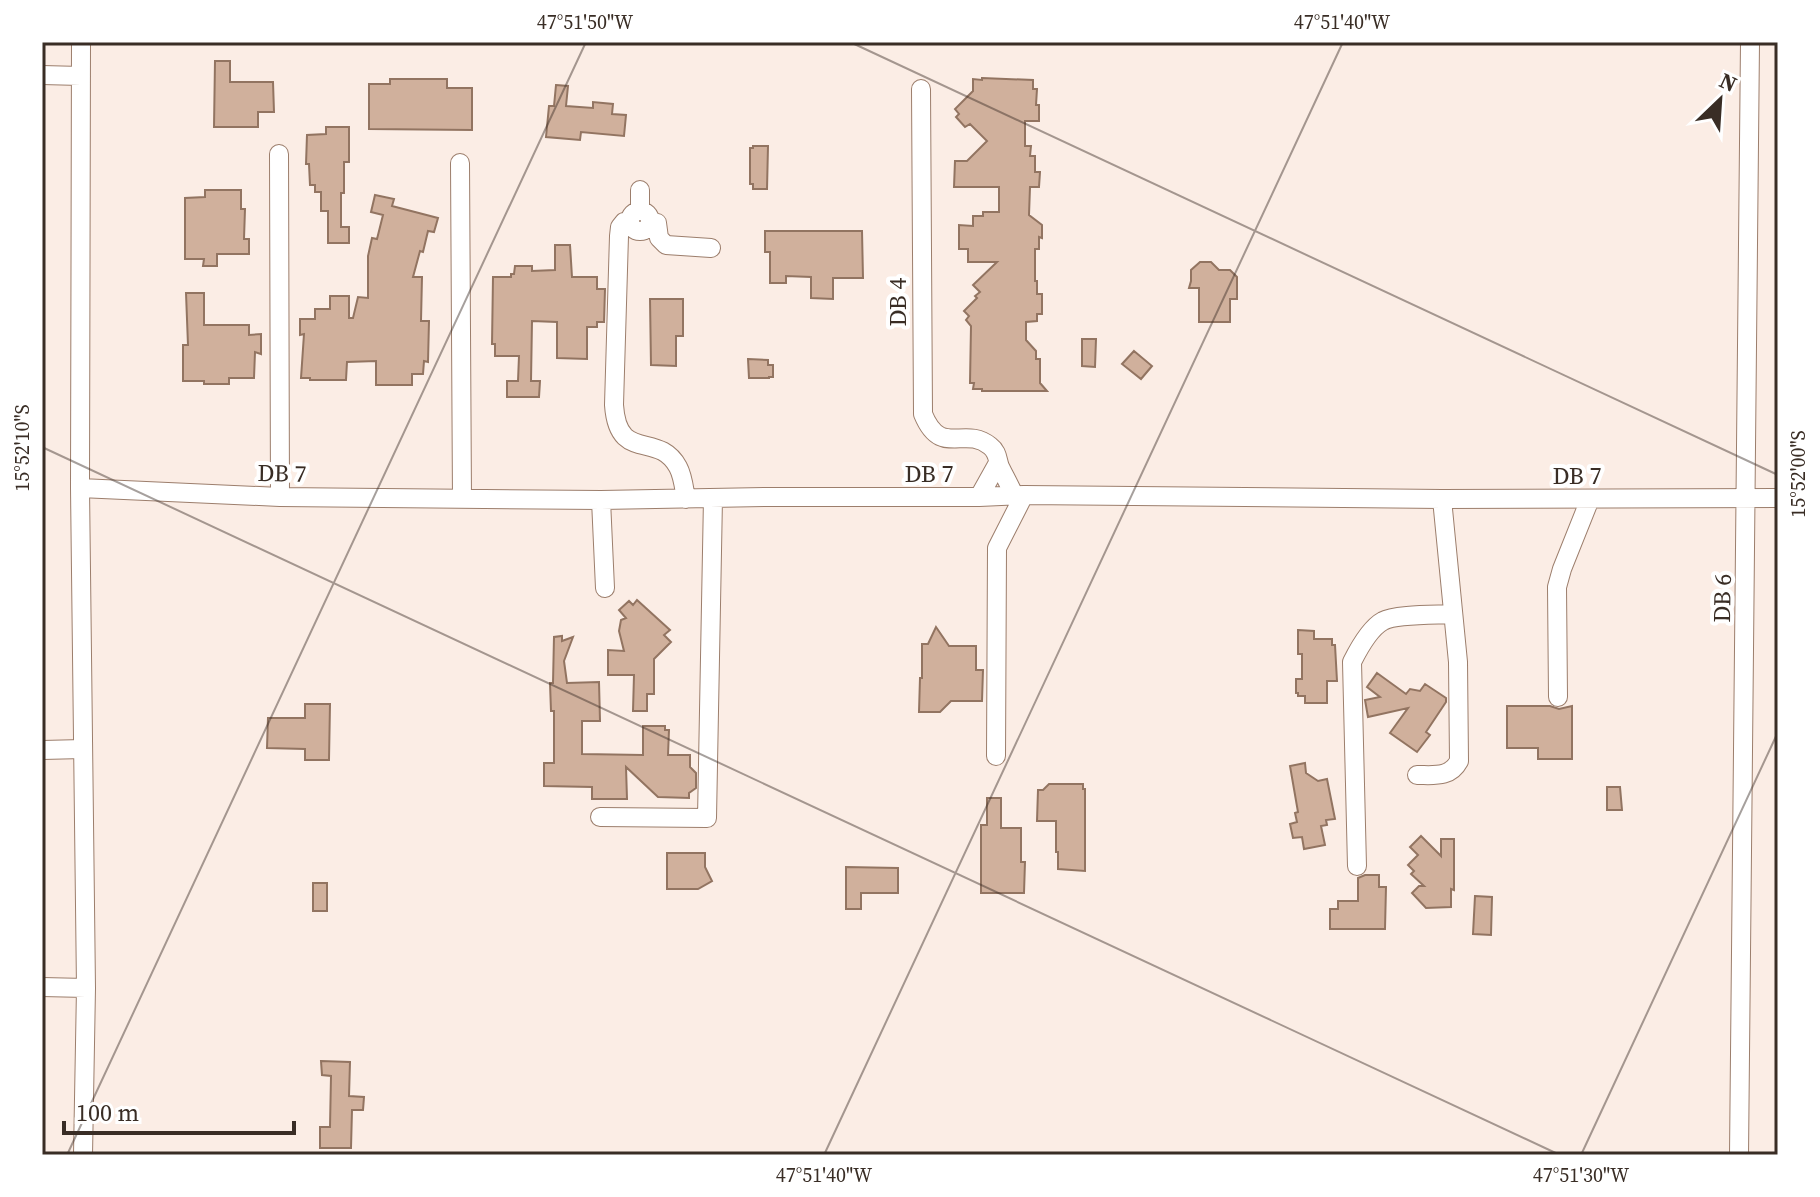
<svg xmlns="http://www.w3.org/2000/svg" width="1820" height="1197" font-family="'Source Serif 4',serif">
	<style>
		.building { fill: #d0b09c; stroke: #927461; stroke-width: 2 }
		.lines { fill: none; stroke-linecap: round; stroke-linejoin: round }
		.street-casing { stroke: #9c7e6c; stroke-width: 20 }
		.street { stroke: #fff; stroke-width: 18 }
		.ticks { fill: none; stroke: #392d25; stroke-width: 2; stroke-opacity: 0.45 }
		.labels { text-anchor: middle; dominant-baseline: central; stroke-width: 8; stroke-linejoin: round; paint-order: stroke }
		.street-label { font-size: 24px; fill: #392d25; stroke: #fff }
		.neatline { fill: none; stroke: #392d25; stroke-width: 3 }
		.ticks-label { font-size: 20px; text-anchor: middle; fill: #392d25 }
	</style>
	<rect width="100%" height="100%" fill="#fbede5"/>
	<path class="building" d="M215 61H230V82H273L274 112H258V127H214Z
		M982 78 1033 80V89H1037L1036 105H1039V121H1025V146H1031L1030 156H1035V172H1040L1039 187H1030L1029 215 1042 225V238L1039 237V249H1035V281H1037V294H1042V314H1037V321L1026 322V340L1036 351V359H1040V383L1047 391H982V389H973L974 383H970L971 326 966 320 969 316 964 311 977 298 975 296 980 292 973 285 997 262H968V249H959V225L973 226V216H983V212H999V187H954L955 161H967L987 141 970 124 965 127 956 117 959 114 955 109 973 91V79L982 80Z
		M390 79H447V88H472V130L369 129V84H390Z
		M556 85 568 86 566 106 593 108V102L613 104 612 114 626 115 624 136 581 132 580 140 546 137 549 106H554Z
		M326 127H349V162H344V193H341V227H349V243H328V211H321V192H315V185H310L309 164H306L307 135 326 134Z
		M753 146H768L767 189H753V184H750V148H753Z
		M205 190H241V209H245L244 239H249V254H217V266H203L204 259H185V198L205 197Z
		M375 195 394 199 392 206 438 218 434 232 428 231 423 252 420 251 413 277H422L421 321H429L428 362 424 361 423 374H412V385H376V361L347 362 346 380H310V378H301L304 334 300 335V319H315V309H330V296H349V318H353L358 297 368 298V256L372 238 377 239 383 215 371 212Z
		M765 231H862L863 278H833V299L811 298V277L786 276V283H770V252H765Z
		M555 245H570L572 277H597V289H605L604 322H597V327H587V359L557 358V322L532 321 531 381H540L539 397H507V381H518L519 356H495V344H492L493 277H511V274H514L515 266H532V271L555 270Z
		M1200 262H1211L1219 270H1230L1237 277V299H1230V322H1199V288H1189L1191 281V270Z
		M186 293H204V325H249V335L261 334V354L255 352 254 378H229V384H204V381H183V345H188Z
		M650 299H683V336H676V366L651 365Z
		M1082 339H1096L1095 367 1082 366Z
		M1134 351 1152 366 1141 379 1122 364Z
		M748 359 768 360V365H773V377H769V378H749Z
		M637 600 670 630 664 635 671 642 654 659V694H647V711H633L634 675H608V650L624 651 619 631 621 620 626 618 619 610 629 601 633 605Z
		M936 627 949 646H976V670H983L982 701H951L940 712H919L920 678H922V644H928Z
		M1298 630 1314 631V639H1332V645H1335L1337 681H1327V703H1305V696H1298V693H1296V679H1302V654H1298Z
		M562 636V641L573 637 564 661 567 683 599 682 600 721H582V754L643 755V726H665V730H669L668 755H690V767L696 773V788L689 793V798L658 797 626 767 627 799H592V787L544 786V763H554V711H551L550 683H553L554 637Z
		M1377 673 1406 694 1410 689 1420 691 1425 684 1446 698V702L1426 732 1430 735 1417 752 1390 733 1408 708 1368 717 1365 700 1380 697 1367 687Z
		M305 704H330L329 760H305V749L267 748 268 718H305Z
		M1507 706H1550L1559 709 1572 706V759H1538V748H1507Z
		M1305 763 1306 773 1318 781 1327 779 1335 819 1326 820 1327 825 1321 826 1325 845 1304 849 1302 837 1293 838 1290 824 1297 822 1295 813 1298 812 1290 766Z
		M1049 784H1083V789H1085V871L1058 869V852H1056V821H1037L1038 790H1043Z
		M1607 787H1620L1622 810H1607Z
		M987 798H1001V828H1021V862H1025L1024 893H981V825H987Z
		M1421 836 1441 856V839H1454V890L1451 889V907L1426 908 1412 893 1419 886H1424L1411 874 1414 871 1408 865 1418 855 1410 847Z
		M667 853H705V867L712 881 698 889H667Z
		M846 867 898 868V893H861V909H846Z
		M1365 875H1379V887H1386L1385 929H1330V909H1338V901H1358V878Z
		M313 883H327V911H313Z
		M1475 896 1492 897 1491 935 1473 934Z
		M321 1061 350 1062 349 1096 364 1097 363 1110H352L351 1148H320V1127H330L331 1076 322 1075Z"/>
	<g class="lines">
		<defs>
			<path id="street" d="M81 42 80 488 86 988 83 1155
				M42 75 81 76
				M921 89 923 414C941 458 964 425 990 446 998 452 997 459 1000 467 1005 477 1010 486 1014 495
				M279 154 280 497
				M460 163 462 499
				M640 190V211
				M630 221a10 10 0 1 1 20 0a10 10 0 1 1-20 0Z
				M630 222H624L620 227 619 236 614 405C618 464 658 430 678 467 683 476 684 488 686 499
				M650 222 657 223 659 238 666 245 711 248
				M80 488 280 497 601 500 765 497H979L1024 495 1442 499 1778 498
				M979 497 998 463
				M601 500 605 588
				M1558 697 1557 587 1562 569 1590 499
				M42 750 83 749
				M996 756 997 548 1024 495
				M1417 775C1434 775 1450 778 1459 761L1458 662 1442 499
				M600 817 707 818 713 498
				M1357 866 1352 662C1359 648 1370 628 1383 621 1395 614 1437 615 1453 614
				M42 987 86 988
				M1739 1155 1750 42"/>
		</defs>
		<use href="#street" class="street-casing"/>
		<use href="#street" class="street"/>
	</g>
	<path class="ticks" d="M850 42 1778 475M42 447 1560 1155M67 1155 586 42M824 1155 1343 42M1581 1155 1778 732"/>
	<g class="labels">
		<g class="street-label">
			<text transform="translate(897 302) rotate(-90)">DB 4</text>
			<text transform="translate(282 473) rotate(1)">DB 7</text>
			<text x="929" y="473">DB 7</text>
			<text x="1577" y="475">DB 7</text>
			<text transform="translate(1722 598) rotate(-89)">DB 6</text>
		</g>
	</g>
	<rect width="1820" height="1197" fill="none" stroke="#ffffff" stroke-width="88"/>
	<g transform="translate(1720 100) rotate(25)" stroke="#ffffff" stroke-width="6" paint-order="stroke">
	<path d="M0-6L14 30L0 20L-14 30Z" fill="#392d25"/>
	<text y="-12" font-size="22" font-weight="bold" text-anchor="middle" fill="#392d25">N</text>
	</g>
	<path d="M64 1121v12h230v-12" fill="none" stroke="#392d25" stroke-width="4"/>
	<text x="76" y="1121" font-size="24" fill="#392d25" stroke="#ffffff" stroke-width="6" paint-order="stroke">100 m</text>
	<rect x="44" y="44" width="1732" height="1109" class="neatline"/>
	<g class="ticks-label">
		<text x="585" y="29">47°51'50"W</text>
		<text x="1342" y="29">47°51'40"W</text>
		<text transform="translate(22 448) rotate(-90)" y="7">15°52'10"S</text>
		<text transform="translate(1798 474) rotate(-90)" y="7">15°52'00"S</text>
		<text x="824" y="1182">47°51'40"W</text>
		<text x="1581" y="1182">47°51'30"W</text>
	</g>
</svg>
